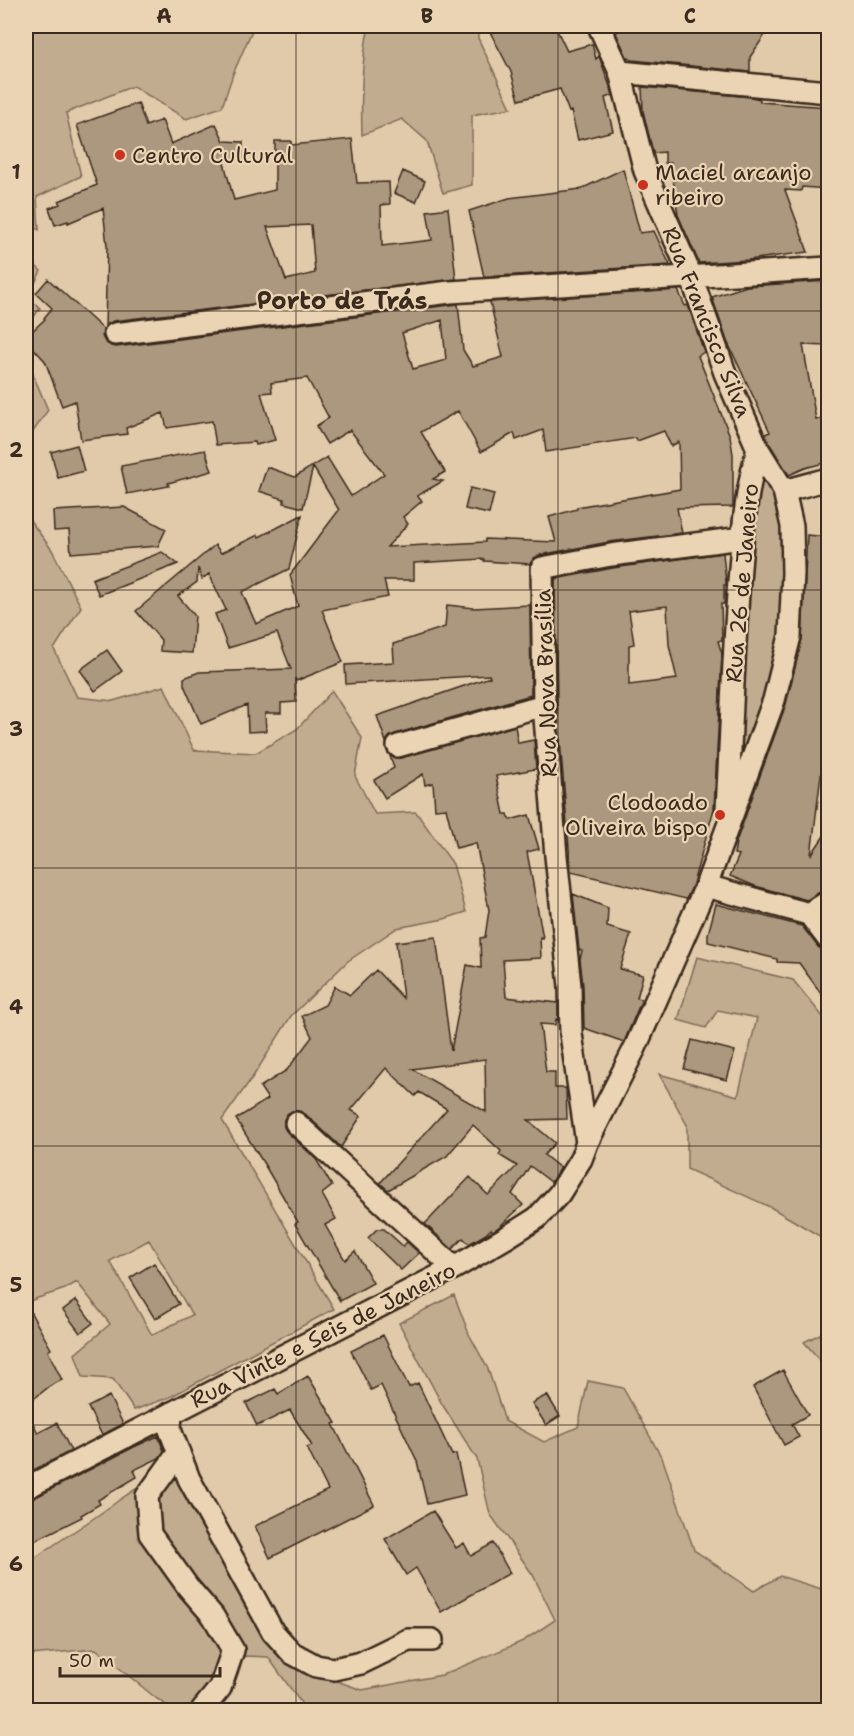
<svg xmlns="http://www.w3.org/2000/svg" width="854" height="1736" font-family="'Shantell Sans',sans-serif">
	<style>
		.green { fill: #c1ac90; stroke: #7e6b57; stroke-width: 1.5; fill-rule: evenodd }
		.building { fill: #ac987e; stroke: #3b2a1e; stroke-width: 1.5; fill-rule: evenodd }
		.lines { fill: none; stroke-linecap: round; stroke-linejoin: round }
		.street-casing { stroke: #3b2a1e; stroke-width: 26 }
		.street { stroke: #ead4b3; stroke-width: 21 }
		.grid { fill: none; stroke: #3b2a1e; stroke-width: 1.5; stroke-opacity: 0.55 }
		.poi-dot { fill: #c8321e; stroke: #ead4b3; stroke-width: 2 }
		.labels { text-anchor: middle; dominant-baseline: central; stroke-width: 4.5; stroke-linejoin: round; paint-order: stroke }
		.poi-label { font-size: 22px; fill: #3b2a1e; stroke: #ead4b3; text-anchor: start }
		.street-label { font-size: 22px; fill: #3b2a1e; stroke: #ead4b3 }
		.neighbourhood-label { font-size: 24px; font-weight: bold; fill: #3b2a1e; stroke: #ead4b3 }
		.neatline { fill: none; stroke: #3b2a1e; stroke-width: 2 }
		.grid-label { font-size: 20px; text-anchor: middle; font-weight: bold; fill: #3b2a1e }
	</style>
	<rect width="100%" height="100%" fill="#e0caaa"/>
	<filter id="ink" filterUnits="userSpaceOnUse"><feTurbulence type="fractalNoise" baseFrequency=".0167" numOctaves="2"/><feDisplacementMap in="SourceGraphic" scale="12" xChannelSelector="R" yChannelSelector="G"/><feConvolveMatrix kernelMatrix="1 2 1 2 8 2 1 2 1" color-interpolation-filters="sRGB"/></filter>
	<g filter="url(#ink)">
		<path class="green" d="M26 26H254L233 74 222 107 186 119 133 86 66 113 81 176 37 197 39 230 26 223Z
			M369 26H478V38L511 108 472 115V185L443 193 427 141 402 119 362 135C361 99 361 61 369 26Z
			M26 257 41 271 28 297 40 308 26 328Z
			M26 358 48 410 26 442Z
			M761 467 775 497 785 553 780 623 774 673 741 766C745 666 747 566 761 467Z
			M26 515 52 550 81 607 54 649 77 697 113 701 164 686 194 750 256 753 297 729 332 691 362 738 355 776 375 814 416 812 453 864 466 912 444 919 397 928 348 961 291 1016 254 1075 222 1120 334 1309 170 1397 134 1410 113 1379 83 1377 75 1354 110 1324 77 1282 65 1289 26 1302V1238L29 1232 26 1227ZM149 1240 192 1315 152 1335 110 1261Z
			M697 957 793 980 828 1023V1254L823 1238 772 1208 687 1169V1125L659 1074 738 1096 757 1018 718 1010 706 1028 678 1020Z
			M454 1295 469 1334 488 1369 505 1421 544 1442 578 1427 588 1381 623 1388 663 1460 694 1550 754 1591 780 1576 828 1591V1710H306L268 1657 245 1656 211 1680 187 1710H174L157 1699 96 1649 30 1655 26 1657V1569L36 1557 94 1518 125 1496 177 1462 261 1628 302 1673 334 1680 362 1690 442 1675 523 1641 555 1620 533 1575 490 1514 477 1459 442 1404 399 1323Z
			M828 1330V1369L804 1342Z"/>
		<path class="building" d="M487 26H555L567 51 592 44 596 59 599 56 613 95 605 98 613 131 578 140 571 111 569 112 560 89 519 100 511 72Z
			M623 26H771L750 57V72L632 60 627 57 616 33Z
			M642 87 751 97 760 99V102L828 107V189L802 187 801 191 785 190 808 252 748 260 699 263 678 215 671 163H665V152L653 153 643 111Z
			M138 103 146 126 162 120 171 144 216 124 224 141 243 142V159H223L234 200 275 190V141H291V145L352 139 357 183 389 182 390 204 381 205 382 246 432 240 427 211 448 208 456 279 113 321 105 327 107 246 103 208 68 223V221L55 225 49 208 60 204 59 201 97 185 77 125ZM311 225 315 273 286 280 267 227Z
			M623 169 640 233 654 231 670 265 484 277 469 211 509 198 581 189Z
			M403 171 425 181 416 202 394 193Z
			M48 279 103 329 102 336 105 342 111 346 116 347 458 304 463 350 473 366 503 357 490 302 678 290 685 306 688 305 704 352 698 356 730 436 733 454V507L677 508 682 533 609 542 540 555 534 558 530 564 484 561V559L414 563V580H384L388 597 322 610 343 662 296 681 295 678 296 702 281 703V713H265L266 731 248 732 247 705 201 724 184 685V678L199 672 291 669 277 633 228 648 215 614 226 610 209 574 202 579 198 568 197 582 178 596 195 616 192 653 160 651 161 640 136 611 215 545 221 553 258 535 259 537 302 515 289 569 242 592 256 624 298 606 290 575 339 510 313 467 303 508 284 503V499L259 491 267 467 295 477 327 457 351 496 384 474 350 430 327 444 316 426 329 418 307 378 271 383 272 392 261 393 275 440 256 445 255 442 216 445 212 421 167 428 163 413 126 428 127 434 81 440 75 401 62 406 45 361 26 340V337L45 319 44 318 52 308 36 293ZM442 320 446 360 413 369 402 333ZM458 411 481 452 514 433 516 440 543 430 546 452 636 438 637 441 664 431 671 446 679 442 680 489 577 507V509L549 517 556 542 485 539V542L387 547 408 524 403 517 422 501 417 496 443 481 433 479 445 472 421 432Z
			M828 281V346L803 345 816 420 828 416V462L805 468 789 475 769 443 765 434 770 432 727 341 712 297 747 286Z
			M77 445 84 471 58 478 51 452Z
			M205 450 212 471 168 483 169 486 127 494 121 466Z
			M470 488 494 494 489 514 465 509Z
			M124 507 166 529 158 546 71 553 69 530 54 531 53 511Z
			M807 535 828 537V762L821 775 811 855 828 830V889L821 891 807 900 755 886 730 876 739 855 734 854 736 842 786 704 802 639Z
			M162 552 178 564 99 595 92 579Z
			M723 553 726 582V585H724V604H721L722 640 718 641 722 654 714 809 692 887 686 899 571 872 557 704 555 579 613 568ZM667 606 669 645 677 679 629 685V645L634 644 629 611Z
			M447 605 474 608 530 605 531 695 395 734 389 737 386 742 377 716 490 677 489 675 346 684 345 665 394 662 393 644 445 627Z
			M107 650 122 671 95 691 80 670Z
			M515 726 518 743 534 740 536 769 496 776 504 814H508L510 820 529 815 539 849 527 852 543 938 540 937 541 958 503 960 506 997 558 1003V1020L556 1019 555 1025 540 1024 546 1072H555V1088H566L567 1119 528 1120 555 1143 544 1155 560 1168 551 1182 530 1166 512 1194 523 1205 500 1226 493 1231 491 1229 486 1234 469 1244 463 1238 452 1249 425 1224 470 1177 488 1195 517 1166 499 1155 501 1151 473 1125 447 1156 388 1190 380 1183 447 1109 419 1092 415 1096 386 1068 351 1110 361 1116 341 1147 305 1114 298 1111H292L287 1114 284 1120V1127L287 1132 316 1159 332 1186 322 1194 336 1219 325 1225 345 1260 355 1251 373 1283 340 1301 295 1224 298 1222 264 1164 236 1119 268 1099 260 1087 287 1070 312 1037 302 1016 325 1005 335 986 350 995 376 970 403 998 396 942 436 937 451 1051 467 965 481 968 480 938 485 937 489 910 476 843 456 848 446 808 435 809 433 783 425 785 423 774 385 798 374 780 394 768 390 756 395 758H401ZM485 1059 486 1112 412 1069 449 1064Z
			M573 894 608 908 607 927 631 934 620 969 643 975 637 998 642 999 624 1042 584 1028 583 986 580 959 582 951 579 950Z
			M716 904 802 926 818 947 828 954V1003L799 963 777 962V959L708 942V934Z
			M692 1040 735 1051 727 1080 684 1069Z
			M377 1229H384L403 1246 407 1242 419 1253 401 1270 368 1238Z
			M154 1263 179 1304 155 1319 130 1278Z
			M76 1300 93 1323 80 1333 63 1310Z
			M26 1304 51 1349 48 1351 62 1380 50 1386 26 1405Z
			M383 1335 409 1387 418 1383 452 1455 456 1454 465 1495 427 1504 417 1461 381 1385 371 1390 351 1351Z
			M783 1370 808 1415 792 1424 799 1437 784 1445 753 1387Z
			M308 1376 336 1423 333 1424 374 1505 270 1558 255 1526 328 1490 307 1448 312 1446 290 1410 257 1426 246 1403 275 1389 278 1394Z
			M547 1395 560 1416 546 1425 532 1403Z
			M109 1396 123 1424 102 1435 88 1407Z
			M26 1409 38 1433 57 1423 71 1451 26 1474Z
			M158 1436 164 1451 159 1458 134 1470 137 1477 98 1500 100 1504 81 1515 82 1517 26 1545V1501L32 1499 134 1447Z
			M433 1511 456 1548 464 1543 471 1556 493 1543 510 1573 441 1612 416 1568 406 1575 385 1539Z"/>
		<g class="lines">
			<defs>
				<path id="street" d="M620 72 828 92
					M115 334 450 292 828 268
					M784 491 828 479
					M398 746 544 705
					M727 809C731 738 733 666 738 594 742 545 744 496 758 449
					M706 886 809 914 828 902
					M809 914 828 939
					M296 1123 454 1268
					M587 1143 571 1034 570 986 556 856 544 705 542 568 611 555 742 538
					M171 1413 170 1430 189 1479 273 1632 292 1653 316 1666 334 1669 361 1663 408 1640H432
					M179 1452 147 1496 150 1534 188 1587 213 1616 233 1650 220 1688 202 1710
					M26 1488 454 1268 507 1237 537 1218 559 1194 581 1159 587 1143 635 1048 706 886 774 700 790 636 793 573 792 526 784 491 758 449 725 373 691 276 645 171 620 72 599 26"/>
			</defs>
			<use href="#street" class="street-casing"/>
			<use href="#street" class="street"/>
		</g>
	</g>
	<path class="grid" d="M296 26V1710M558 26V1710M26 311H828M26 590H828M26 868H828M26 1146H828M26 1425H828"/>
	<g class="poi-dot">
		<circle cx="120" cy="155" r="6"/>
		<circle cx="643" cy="185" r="6"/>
		<circle cx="720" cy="815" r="6"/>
	</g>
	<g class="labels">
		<g class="poi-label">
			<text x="132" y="155">Centro Cultural</text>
			<text x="655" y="172">Maciel arcanjo<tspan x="655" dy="25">ribeiro</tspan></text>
			<text x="708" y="802" text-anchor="end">Clodoado<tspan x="708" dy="25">Oliveira bispo</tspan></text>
		</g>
		<g class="street-label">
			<text transform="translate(707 322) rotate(68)">Rua Francisco Silva</text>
			<text transform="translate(742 583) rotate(-85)">Rua 26 de Janeiro</text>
			<text transform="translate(546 683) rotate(-92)">Rua Nova Brasília</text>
			<text transform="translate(323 1335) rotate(-27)">Rua Vinte e Seis de Janeiro</text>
		</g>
		<g class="neighbourhood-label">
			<text x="342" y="301">Porto de Trás</text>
		</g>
	</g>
	<rect width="854" height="1736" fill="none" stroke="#ead4b3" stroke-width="66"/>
	<path d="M60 1667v9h160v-9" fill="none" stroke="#3b2a1e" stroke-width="3"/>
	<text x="69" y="1667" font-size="18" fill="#3b2a1e" stroke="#ead4b3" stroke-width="4.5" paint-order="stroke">50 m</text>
	<rect x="33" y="33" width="788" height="1670" class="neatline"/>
	<g class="grid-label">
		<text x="164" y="23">A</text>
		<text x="427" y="23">B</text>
		<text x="690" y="23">C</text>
		<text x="16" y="179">1</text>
		<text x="16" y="457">2</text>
		<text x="16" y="736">3</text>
		<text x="16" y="1014">4</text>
		<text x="16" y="1292">5</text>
		<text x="16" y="1571">6</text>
	</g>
</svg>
